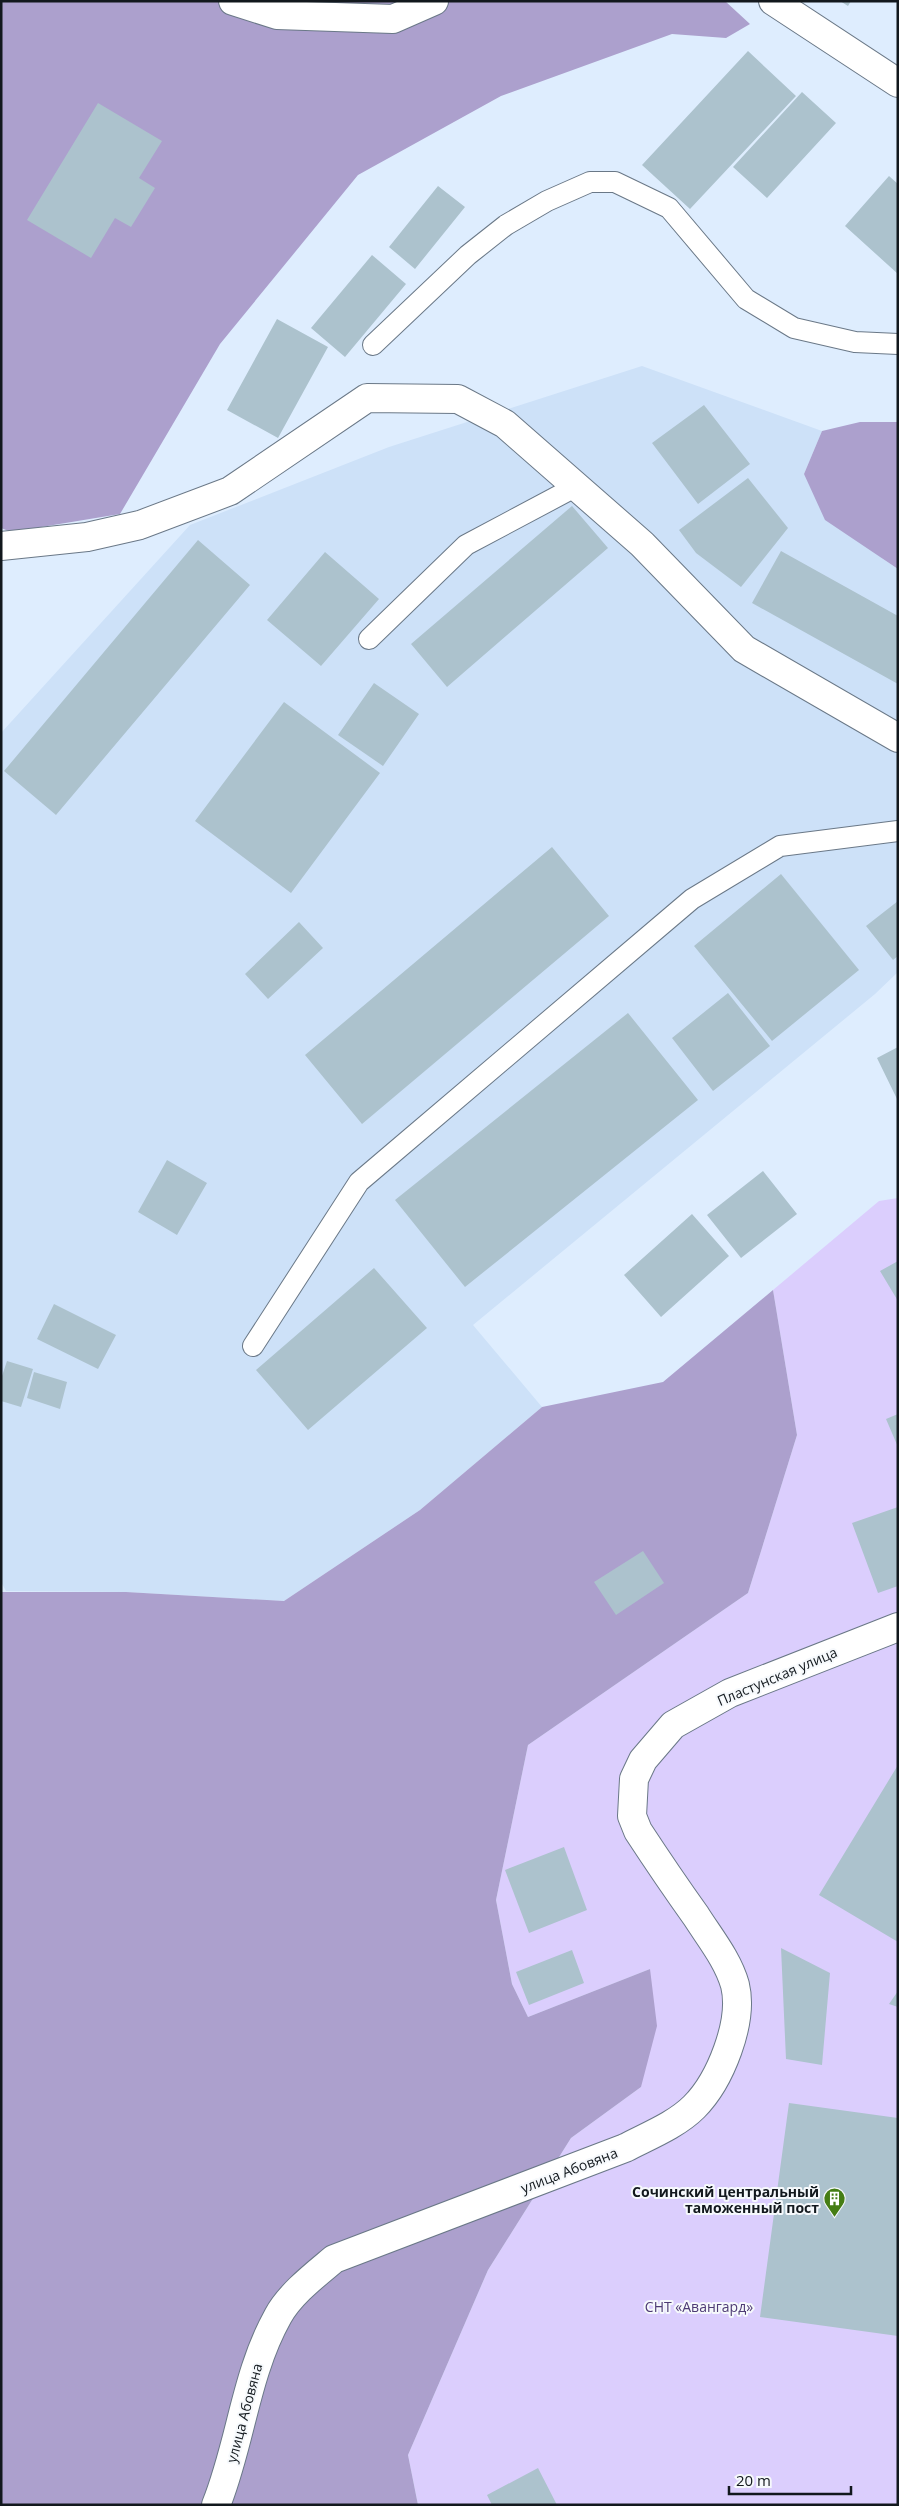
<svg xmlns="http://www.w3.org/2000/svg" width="899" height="2506" font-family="'Open Sans',sans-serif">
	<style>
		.built { fill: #cde1f8 }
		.green { fill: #dbcefd }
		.forest { fill: #aca0cd }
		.building { fill: #acc2cd }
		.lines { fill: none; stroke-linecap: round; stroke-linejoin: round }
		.lane-casing { stroke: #6a7887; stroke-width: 22 }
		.street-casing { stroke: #6a7887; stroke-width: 30 }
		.secondary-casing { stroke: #6a7887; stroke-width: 30 }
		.lane { stroke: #fff; stroke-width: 20 }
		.street { stroke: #fff; stroke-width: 28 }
		.secondary { stroke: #fff; stroke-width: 28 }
		.labels { text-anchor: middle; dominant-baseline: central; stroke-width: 4; stroke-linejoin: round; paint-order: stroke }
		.street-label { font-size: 14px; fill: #12181d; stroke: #f6f9fc }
		.poi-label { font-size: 14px; font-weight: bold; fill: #12181d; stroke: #f6f9fc; text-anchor: end }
		.park-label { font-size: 14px; fill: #4e3b74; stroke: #f6f9fc }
	</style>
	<rect width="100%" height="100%" fill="#deedfe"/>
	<path class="built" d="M642 366 822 431 804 474 883 559 898 569V972L875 994 473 1325 542 1407 420 1510 284 1601 126 1592 6 1591 1 1582V733L190 525 389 447Z"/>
	<path class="green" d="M898 1198V2505H418L408 2455 488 2270 571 2138 641 2087 650 1969 528 2017 512 1984 496 1900 528 1745 748 1593 797 1435 773 1290 879 1201Z"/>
	<path class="forest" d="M1 1H725L750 24 726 38 672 34 501 96 358 175 220 344 120 514 11 532 1 528Z
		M860 422H898V569L825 520 804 474 822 431Z
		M773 1290 797 1435 748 1593 528 1745 496 1900 512 1984 528 2017 650 1969 657 2026 641 2087 571 2138 488 2270 408 2455 418 2505H1V1592H126L284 1601 420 1510 542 1407 663 1382Z"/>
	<path class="building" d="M840 1H851L848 6Z
		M748 51 796 96 690 209 642 165Z
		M802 92 836 123 767 198 733 167Z
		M98 103 162 141 139 178 155 188 131 227 115 218 91 258 27 220Z
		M889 176 898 184V274L845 226Z
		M438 186 465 207 415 269 389 247Z
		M372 255 406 284 345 357 311 328Z
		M277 319 328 347 278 438 227 410Z
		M704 405 750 464 698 504 652 443Z
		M748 478 788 528 741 587 696 553 679 530Z
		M572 506 608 548 447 687 411 644Z
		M198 540 250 585 56 815 4 771Z
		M781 551 898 616V684L752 603Z
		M325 552 379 599 321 666 267 620Z
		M374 683 419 714 383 766 338 735Z
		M284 702 380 773 291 893 195 821Z
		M552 847 609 916 362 1124 305 1055Z
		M781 874 859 970 772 1041 694 946Z
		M898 901V956L893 960 866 926Z
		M299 922 323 948 268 999 245 974Z
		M728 993 770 1046 713 1091 672 1038Z
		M628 1013 698 1100 465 1287 395 1200Z
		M898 1047V1101L877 1058Z
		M167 1160 207 1183 177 1235 138 1212Z
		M763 1171 797 1214 741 1258 707 1215Z
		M692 1214 729 1256 661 1317 624 1275Z
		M898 1261V1301L880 1271Z
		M374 1268 427 1328 308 1430 256 1370Z
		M54 1304 116 1335 98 1369 37 1339Z
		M7 1361 33 1369 21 1407 1 1401V1379Z
		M34 1372 67 1382 60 1409 27 1398Z
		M898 1414V1447L886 1419Z
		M898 1507V1586L878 1593 852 1523Z
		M643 1551 664 1583 616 1615 594 1582Z
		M898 1765V1942L819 1895Z
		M564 1847 587 1910 529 1933 505 1870Z
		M781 1948 830 1973 822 2065 786 2059Z
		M572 1950 584 1983 529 2005 516 1972Z
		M898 1991V2007L889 2004Z
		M789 2103 898 2118V2336L760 2317Z
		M538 2468 557 2505H492L487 2495Z"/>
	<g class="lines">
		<defs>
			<path id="lane" d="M373 345 468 255 506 225 547 201 590 182H615L669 208 746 299 794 328 855 342 898 344
				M369 639 466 545 575 487
				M253 1346 359 1182 692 899 780 846 898 831"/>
			<path id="street" d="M233 1 277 15 393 19 434 1
				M773 1 898 83
				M1 546 87 537 140 525 230 491 367 398 458 399 505 424 642 544 744 649 898 738"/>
			<path id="secondary" d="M216 2505C241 2443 245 2375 278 2316 290 2294 315 2275 334 2259L625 2148C648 2136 676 2125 694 2107 720 2081 744 2022 735 1985 728 1960 710 1938 696 1916 676 1888 657 1860 638 1831L632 1816 634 1779 643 1760 673 1725 730 1693 898 1627"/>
		</defs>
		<use href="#lane" class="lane-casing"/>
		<use href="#street" class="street-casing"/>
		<use href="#secondary" class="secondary-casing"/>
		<use href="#lane" class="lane"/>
		<use href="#street" class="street"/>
		<use href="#secondary" class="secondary"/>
	</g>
	<defs>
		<symbol id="building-pin" viewBox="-11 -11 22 30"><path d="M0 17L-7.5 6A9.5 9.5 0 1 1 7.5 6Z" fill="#457d14" stroke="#f6f9fc"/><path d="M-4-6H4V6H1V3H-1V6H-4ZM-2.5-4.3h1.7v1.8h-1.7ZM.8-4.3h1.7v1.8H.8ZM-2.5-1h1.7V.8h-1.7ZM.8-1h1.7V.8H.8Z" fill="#fff"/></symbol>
	</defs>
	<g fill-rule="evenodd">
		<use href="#building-pin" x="822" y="2186" width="25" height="34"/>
	</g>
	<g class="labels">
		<g class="street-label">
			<text transform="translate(777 1676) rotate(-23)">Пластунская улица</text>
			<text transform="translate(569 2170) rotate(-21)">улица Абовяна</text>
			<text transform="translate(244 2413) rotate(-75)">улица Абовяна</text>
		</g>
		<g class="poi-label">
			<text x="819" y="2191">Сочинский центральный<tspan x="819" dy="16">таможенный пост</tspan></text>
		</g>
		<g class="park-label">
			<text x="699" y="2306">СНТ «Авангард»</text>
		</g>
	</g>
	<rect width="899" height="2506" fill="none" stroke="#12181d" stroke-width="5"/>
	<path d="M729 2486v8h122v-8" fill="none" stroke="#12181d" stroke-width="2.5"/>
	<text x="736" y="2486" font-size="15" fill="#12181d" stroke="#f6f9fc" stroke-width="4" paint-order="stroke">20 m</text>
</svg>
